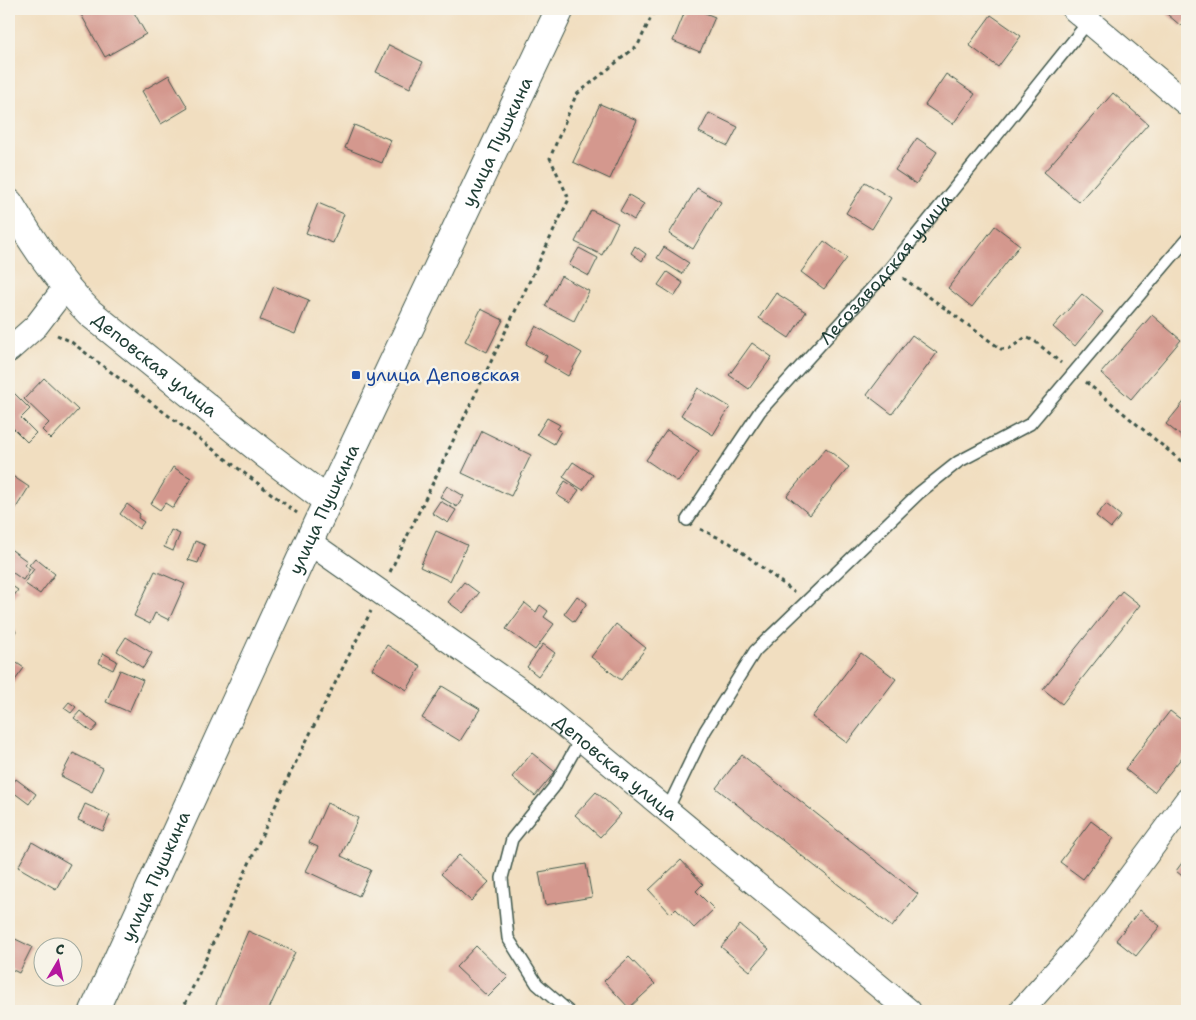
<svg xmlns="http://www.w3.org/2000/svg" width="1196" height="1020" font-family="'Shantell Sans',sans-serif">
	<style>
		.building { fill: #d4988e }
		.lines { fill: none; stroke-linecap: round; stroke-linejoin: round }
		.service-casing { stroke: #3e5549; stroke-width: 14 }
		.minor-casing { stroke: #3e5549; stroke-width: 26 }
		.tertiary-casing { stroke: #3e5549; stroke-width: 30 }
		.path { stroke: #3e5549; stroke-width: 3; stroke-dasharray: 4 4; stroke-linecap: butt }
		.service { stroke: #fff; stroke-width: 11 }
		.minor { stroke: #fff; stroke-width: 24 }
		.tertiary { stroke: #fff; stroke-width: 28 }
		.transit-dot { fill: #1a4fb4; stroke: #f7f3e8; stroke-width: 2 }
		.labels { text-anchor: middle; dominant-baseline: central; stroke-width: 5; stroke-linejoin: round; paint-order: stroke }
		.street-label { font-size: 18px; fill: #1f3d34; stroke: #f7f3e8 }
		.transit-label { font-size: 18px; fill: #164399; stroke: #f7f3e8; text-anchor: start }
	</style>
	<rect width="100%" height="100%" fill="#f7f3e8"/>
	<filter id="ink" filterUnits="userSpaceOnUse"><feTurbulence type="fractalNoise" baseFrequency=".02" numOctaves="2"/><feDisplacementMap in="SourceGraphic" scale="10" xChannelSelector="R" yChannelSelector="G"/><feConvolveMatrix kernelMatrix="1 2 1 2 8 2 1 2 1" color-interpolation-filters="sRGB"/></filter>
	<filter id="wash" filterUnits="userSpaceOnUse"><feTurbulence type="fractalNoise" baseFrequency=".0096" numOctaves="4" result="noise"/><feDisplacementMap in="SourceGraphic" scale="20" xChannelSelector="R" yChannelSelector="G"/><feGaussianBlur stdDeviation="1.12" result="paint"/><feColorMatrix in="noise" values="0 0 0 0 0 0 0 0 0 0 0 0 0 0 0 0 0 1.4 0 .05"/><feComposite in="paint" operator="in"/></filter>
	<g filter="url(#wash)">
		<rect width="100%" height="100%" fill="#f1dec0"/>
		<g id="blocks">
			<path class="building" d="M82 9H132L146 34 105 57 79 11Z
				M686 9H695L715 17 700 52 673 41Z
				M1161 9H1187V19L1181 26Z
				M991 15 1021 36 998 67 969 45Z
				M389 45 423 62 410 88 376 72Z
				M946 74 975 94 953 124 925 105Z
				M169 75 188 108 161 124 142 91Z
				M1113 93 1148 124 1079 202 1044 172Z
				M600 104 637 120 610 179 573 162Z
				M709 113 738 127 728 146 699 132Z
				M354 125 391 140 382 163 345 148Z
				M917 138 937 152 916 184 895 170Z
				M865 182 891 198 872 229 846 213Z
				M697 188 721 202 693 249 669 234Z
				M629 195 644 204 634 220 620 211Z
				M318 203 344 214 333 243 306 233Z
				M591 210 618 223 602 255 575 242Z
				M995 226 1020 245 972 307 948 288Z
				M824 241 847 258 824 289 801 272Z
				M635 246 646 254 642 261 631 253Z
				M664 247 689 263 682 274 657 258Z
				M579 248 598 258 589 276 569 265Z
				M667 272 683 283 675 296 658 285Z
				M561 276 589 291 574 321 545 306Z
				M274 286 309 300 295 334 260 320Z
				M776 293 806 312 789 338 759 318Z
				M1082 294 1103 312 1075 346 1053 327Z
				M481 309 503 320 487 352 465 341Z
				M1152 315 1181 340 1131 399 1101 373Z
				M536 326 582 353 568 376 544 362 547 356 526 344Z
				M912 335 937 353 892 414 867 395Z
				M752 343 772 357 749 389 729 375Z
				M44 378 78 410 51 439 42 430 49 423 24 399Z
				M9 388 30 409 21 418 36 433 27 442 9 424Z
				M698 388 730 407 713 435 681 415Z
				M1187 398V441L1166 424Z
				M547 418 560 425 557 429 561 431 554 444 537 434Z
				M667 430 699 451 678 482 646 460Z
				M482 431 531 455 511 496 462 473Z
				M826 448 849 467 810 515 787 496Z
				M573 462 593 475 583 490 563 477Z
				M173 467 191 478 173 508 165 503 160 510 151 504Z
				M11 475 29 487 9 519V478Z
				M565 481 579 490 570 503 557 495Z
				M447 486 464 496 457 507 440 497Z
				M440 501 456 510 448 523 432 513Z
				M127 504 140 514 138 518 144 522 139 529 120 514Z
				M1106 504 1121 516 1111 528 1096 516Z
				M171 530 180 534 173 551 164 547Z
				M436 531 467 545 450 581 420 567Z
				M195 541 205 545 198 563 188 560Z
				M9 548 27 561 24 565 30 569 23 580 9 570Z
				M35 558 55 574 40 594 24 583 34 569 29 565Z
				M155 571 185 584 169 620 155 613 150 624 134 616Z
				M464 582 479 593 463 613 448 602Z
				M9 584 18 590 9 603Z
				M1122 591 1140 605 1062 704 1043 689Z
				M577 596 587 603 574 622 564 614Z
				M525 603 536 612 540 605 548 611 544 617 554 624 535 650 506 629Z
				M616 624 646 648 621 680 591 657Z
				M10 627 16 631 9 642V628Z
				M126 637 152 653 143 668 117 651Z
				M543 644 555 653 538 676 527 667Z
				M387 645 421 666 407 690 372 669Z
				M103 653 117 661 113 670 99 663Z
				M861 653 896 679 847 743 812 717Z
				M14 661 24 668 13 683 9 680V668Z
				M120 670 143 680 129 712 106 702Z
				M442 686 480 709 460 741 422 718Z
				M69 702 76 707 71 713 64 708Z
				M80 711 98 725 92 732 74 718Z
				M1170 711 1187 724V751L1154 792 1125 769Z
				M73 753 103 768 92 792 61 776Z
				M532 753 555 772 535 796 512 777Z
				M742 755 918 894 892 927 716 788Z
				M16 779 36 794 29 804 9 789Z
				M596 792 621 814 600 837 575 815Z
				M327 803 358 818 341 856 371 870 359 896 306 871 318 847 309 843Z
				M85 804 110 815 103 831 78 820Z
				M1091 821 1114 838 1083 879 1060 862Z
				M32 842 70 864 56 889 18 867Z
				M459 855 489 882 471 901 441 874Z
				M1187 856V880L1176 871Z
				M681 860 703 884 696 891 714 909 694 928 676 909 671 914 649 890Z
				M586 864 592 897 545 905 539 872Z
				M1140 910 1160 926 1136 956 1116 940Z
				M740 925 769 949 750 971 721 947Z
				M248 931 295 952 268 1011H213Z
				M9 936 32 947 19 973 9 968Z
				M476 946 508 977 488 997 456 967Z
				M629 957 655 984 629 1008 604 981Z"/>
		</g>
	</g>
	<g filter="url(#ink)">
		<use href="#blocks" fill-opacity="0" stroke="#3e5549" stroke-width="1"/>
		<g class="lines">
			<defs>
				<g id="service">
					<path id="s1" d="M687 520 760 411 890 268 1089 21"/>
					<path d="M667 810 705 731 755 651 919 493 958 462 1030 424 1187 239"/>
					<path d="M568 1011 537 984 508 938 502 878 512 839 554 787 580 740"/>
				</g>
				<g id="minor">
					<path d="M1074 9 1187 104"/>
					<path d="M9 350 36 326 65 288"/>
					<path id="s2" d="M309 542 534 700 909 1011"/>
					<path d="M1021 1011 1078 947 1187 800"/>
				</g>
				<g id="tertiary">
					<path id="s3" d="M9 203C33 243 57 280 90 313L268 456 328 501"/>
					<path id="s4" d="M94 1011 316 526 560 9"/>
				</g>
			</defs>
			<use href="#service" class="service-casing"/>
			<use href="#minor" class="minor-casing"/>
			<use href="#tertiary" class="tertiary-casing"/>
			<path class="path" d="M903 278 1001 349H1009L1026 337 1036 342 1061 363
				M57 335 70 341 297 513
				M1086 382 1187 466
				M700 529 730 543 794 592
				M390 572 569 199 550 158 576 95 638 45 655 9
				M182 1011 288 778 371 611"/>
			<use href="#service" class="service"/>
			<use href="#minor" class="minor"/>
			<use href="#tertiary" class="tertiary"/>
		</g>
	</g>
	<rect class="transit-dot" x="351" y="370" width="10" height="10" rx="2.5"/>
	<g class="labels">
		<g class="street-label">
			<text stroke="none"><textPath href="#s4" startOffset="958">улица Пушкина</textPath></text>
			<text stroke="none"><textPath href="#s1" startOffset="321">Лесозаводская улица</textPath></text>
			<text stroke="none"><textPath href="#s3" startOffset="220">Деповская улица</textPath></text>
			<text stroke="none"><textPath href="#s4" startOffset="552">улица Пушкина</textPath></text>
			<text stroke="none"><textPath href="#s2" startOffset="381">Деповская улица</textPath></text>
			<text stroke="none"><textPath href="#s4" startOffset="148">улица Пушкина</textPath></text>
		</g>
		<g class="transit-label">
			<text x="366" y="375">улица Деповская</text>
		</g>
	</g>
	<rect width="1196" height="1020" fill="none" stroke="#f7f3e8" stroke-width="30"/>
	<g transform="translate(58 962) rotate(9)"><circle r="24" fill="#f7f3e8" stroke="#a1aaa0"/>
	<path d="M0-4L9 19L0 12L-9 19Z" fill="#b5179e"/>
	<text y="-8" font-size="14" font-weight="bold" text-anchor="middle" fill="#1f3d34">С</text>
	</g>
</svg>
